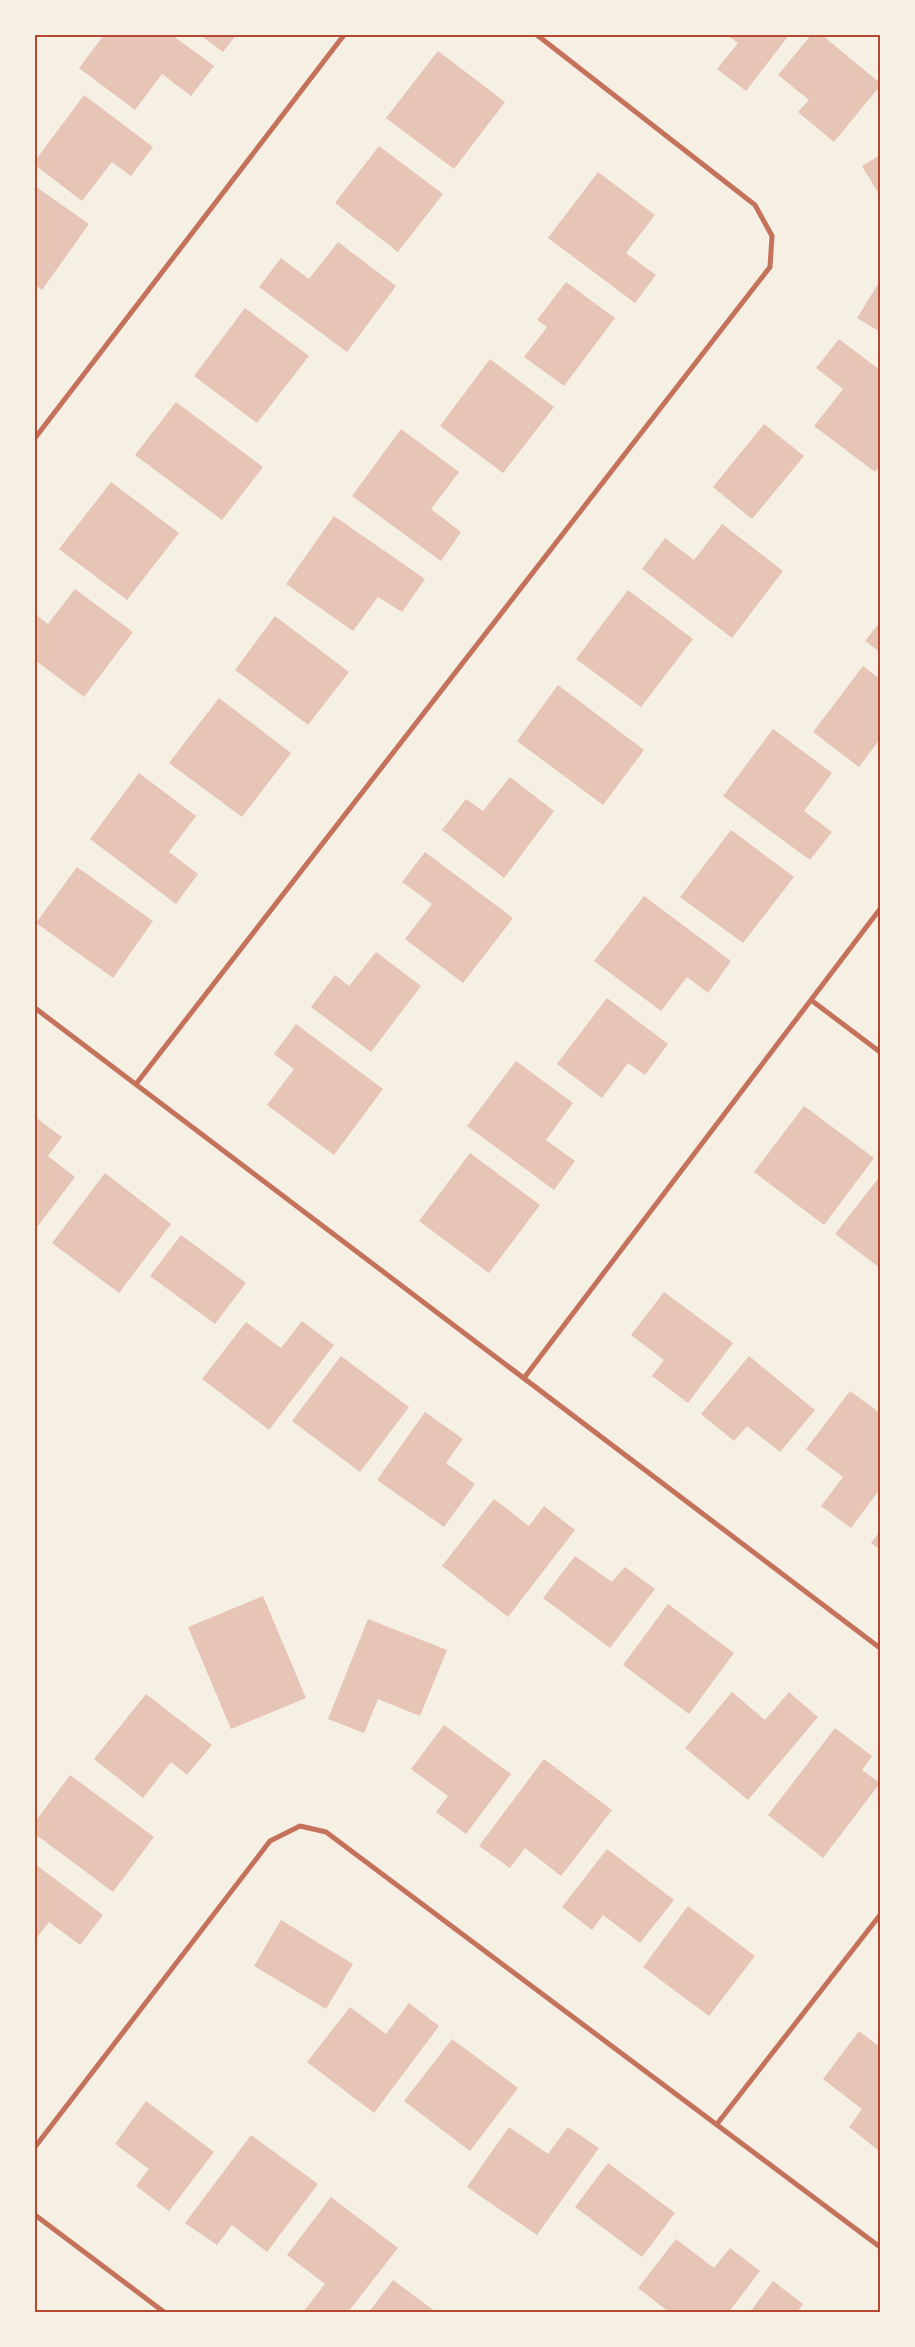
<svg xmlns="http://www.w3.org/2000/svg" width="915" height="2347" font-family="'Source Serif 4',serif">
	<style>
		.building { fill: #e6c5b7 }
		.lines { fill: none; stroke-linecap: round; stroke-linejoin: round }
		.minor { stroke: #c5725c; stroke-width: 5 }
		.neatline { fill: none; stroke: #b5482f; stroke-width: 2 }
	</style>
	<rect width="100%" height="100%" fill="#f6efe4"/>
	<path class="building" d="M104 35H172L214 66 191 96 162 74 135 110 79 68Z
		M200 35H236L223 52Z
		M727 35H789L746 91 717 69 738 43Z
		M811 35H822L880 83V86L834 142 798 112 809 100 778 75Z
		M438 51 505 102 454 169 386 118Z
		M84 95 153 147 131 176 112 162 82 201 35 165V161Z
		M379 146 443 194 398 252 335 203Z
		M880 155V196L862 166Z
		M598 172 655 215 626 253 656 275 635 303 548 238Z
		M35 186 89 224 42 290 35 285Z
		M338 242 396 286 347 352 259 287 281 258 309 279Z
		M880 281V332L857 318Z
		M566 282 615 318 564 386 524 357 547 327 537 320Z
		M245 308 309 356 257 423 194 376Z
		M839 339 880 370V465L875 472 814 426 843 389 816 368Z
		M490 359 554 407 503 473 440 426Z
		M176 402 263 467 222 520 135 455Z
		M764 424 804 456 752 519 713 487Z
		M401 429 459 472 431 509 461 532 441 561 352 496Z
		M111 482 179 533 127 600 59 549Z
		M334 516 425 579 402 612 378 597 353 631 286 584Z
		M722 524 783 571 732 638 642 569 665 538 694 560Z
		M75 589 133 632 84 697 35 660V614L48 624Z
		M628 590 693 639 641 707 576 659Z
		M275 616 349 672 308 725 235 670Z
		M880 622V652L865 641Z
		M863 666 880 679V739L859 767 813 732Z
		M558 685 644 750 603 805 517 741Z
		M219 698 291 753 242 817 169 763Z
		M773 729 832 773 804 811 832 832 810 860 723 796Z
		M139 773 196 816 169 852 198 874 176 904 90 839Z
		M510 777 554 811 504 878 442 830 466 799 483 811Z
		M731 830 794 877 743 943 680 897Z
		M425 852 513 918 463 983 405 939 432 904 402 882Z
		M77 867 153 921 113 978 36 923Z
		M644 896 731 961 708 993 687 977 661 1011 594 961Z
		M376 952 421 986 371 1052 311 1007 335 975 349 986Z
		M607 998 668 1044 645 1075 628 1063 602 1098 557 1064Z
		M296 1024 383 1089 334 1155 267 1105 294 1069 274 1054Z
		M516 1061 573 1103 546 1140 575 1161 554 1190 467 1126Z
		M804 1106 874 1158 824 1225 754 1172Z
		M35 1117 62 1137 48 1156 75 1177 38 1226 35 1224Z
		M470 1153 540 1205 489 1273 419 1221Z
		M105 1173 171 1224 119 1293 52 1243Z
		M880 1176V1268L835 1234Z
		M181 1235 246 1283 215 1324 150 1276Z
		M664 1292 733 1343 688 1403 652 1376 664 1360 631 1335Z
		M302 1321 334 1345 269 1430 202 1379 246 1322 281 1348Z
		M341 1356 409 1407 360 1472 292 1421Z
		M749 1356 815 1410 780 1452 747 1426 734 1441 701 1414Z
		M850 1391 880 1413V1489L851 1528 821 1506 843 1477 806 1449Z
		M425 1412 463 1439 446 1463 475 1484 444 1527 377 1480Z
		M494 1499 529 1526 544 1506 575 1530 508 1617 442 1566Z
		M880 1531V1550L871 1543Z
		M575 1556 612 1582 625 1567 655 1589 610 1648 543 1598Z
		M263 1596 306 1698 231 1729 188 1627Z
		M668 1604 734 1653 689 1714 623 1665Z
		M368 1619 447 1650 420 1716 378 1699 364 1733 328 1719Z
		M732 1692 765 1720 789 1692 818 1717 748 1800 685 1748Z
		M146 1694 212 1745 187 1775 171 1762 143 1798 94 1759Z
		M444 1725 511 1774 466 1834 436 1812 448 1796 411 1769Z
		M835 1728 872 1756 862 1770 880 1783 823 1858 768 1815Z
		M544 1759 612 1810 561 1876 525 1848 510 1868 479 1846Z
		M70 1775 154 1837 113 1892 35 1834V1822Z
		M607 1849 674 1900 640 1943 603 1915 592 1930 562 1907Z
		M35 1864 103 1915 80 1945 49 1922 35 1940Z
		M688 1906 755 1956 709 2016 643 1967Z
		M281 1920 353 1964 326 2009 254 1966Z
		M409 2003 439 2026 374 2113 307 2062 350 2007 386 2034Z
		M859 2031 880 2047 878 2150 849 2127 862 2109 823 2079Z
		M452 2039 518 2088 470 2151 404 2101Z
		M146 2101 214 2152 169 2211 136 2186 149 2169 115 2144Z
		M509 2127 548 2154 568 2127 599 2148 537 2235 467 2187Z
		M251 2135 318 2184 267 2252 232 2225 217 2245 185 2223Z
		M608 2163 675 2213 642 2257 575 2207Z
		M331 2197 398 2248 348 2312H305L304 2311 325 2284 287 2255Z
		M676 2239 714 2268 730 2248 760 2271 729 2312H669L638 2288Z
		M393 2280 436 2312H369Z
		M773 2281 803 2304 797 2312H750Z"/>
	<g class="lines">
		<path class="minor" d="M35 438 344 35
			M811 1000 880 1052
			M35 1008 880 1648
			M136 1084 770 267 772 236 755 205 537 35
			M524 1378 880 909
			M717 2124 880 1915
			M35 2147 270 1841 300 1826 326 1832 880 2247
			M35 2215 164 2312"/>
	</g>
	<rect width="915" height="2347" fill="none" stroke="#f6efe4" stroke-width="72"/>
	<rect x="36" y="36" width="843" height="2275" class="neatline"/>
</svg>
